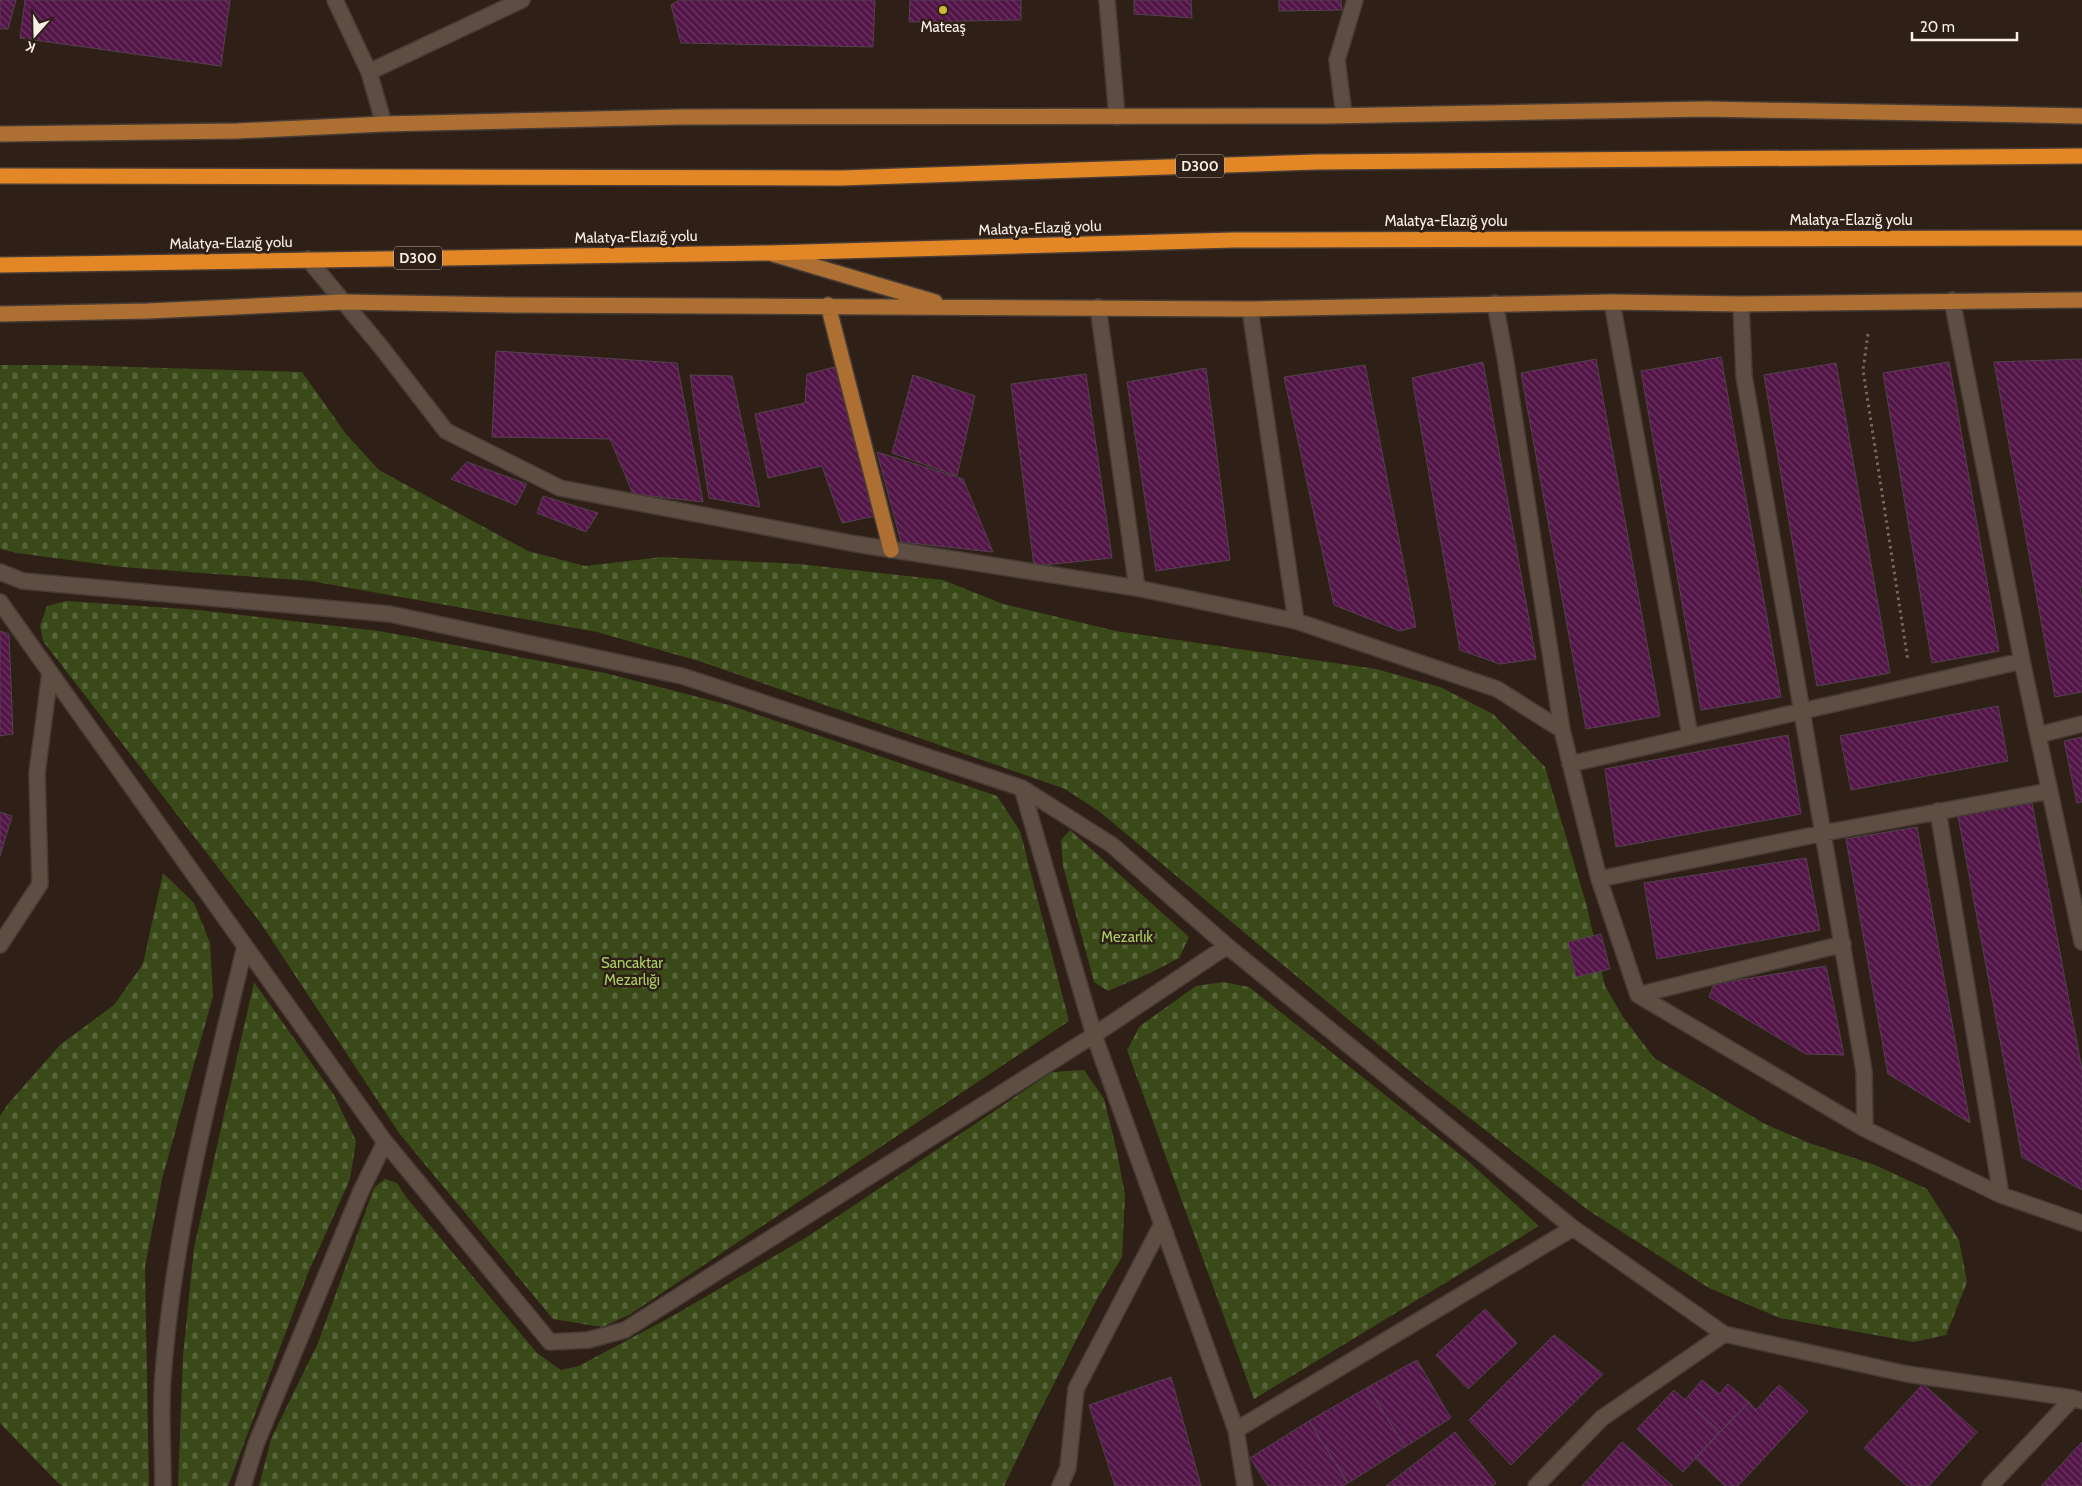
<svg xmlns="http://www.w3.org/2000/svg" width="2082" height="1486" font-family="Cabin,sans-serif">
	<style>
		.cemetery { fill: url(#cemetery-stones) }
		.building { fill: url(#building-back-hatch); stroke: #52424e }
		.lines { fill: none; stroke-linecap: round; stroke-linejoin: round }
		.minor-casing { stroke: #483c36; stroke-width: 18 }
		.major-casing { stroke: #483c36; stroke-width: 18 }
		.highway-casing { stroke: #483c36; stroke-width: 18 }
		.path { stroke: #766860; stroke-width: 3; stroke-dasharray: 2.5 4; stroke-linecap: butt }
		.minor { stroke: #5e4d43; stroke-width: 15 }
		.major { stroke: #ae7032; stroke-width: 15 }
		.highway { stroke: #e38726; stroke-width: 15 }
		.poi-dot { fill: #d1b736; stroke: #2f2017; stroke-width: 2 }
		.labels { text-anchor: middle; dominant-baseline: central; stroke-width: 5; stroke-linejoin: round; paint-order: stroke }
		.shield { fill: #2f2017; stroke: #bdb1aa; stroke-width: 1 }
		.shield-label { font-size: 14px; font-weight: bold; fill: #faefe9 }
		.poi-label { font-size: 15px; fill: #faefe9; stroke: #2f2017 }
		.street-label { font-size: 15px; fill: #faefe9; stroke: #2f2017 }
		.park-label { font-size: 15px; fill: #a9cf64; stroke: #2f2017 }
	</style>
	<defs>
		<pattern id="cemetery-stones" width="16" height="16" patternUnits="userSpaceOnUse" patternTransform="scale(1.25)"><rect width="16" height="16" fill="#394a18"/><path d="M2 7V4a2 2 0 0 1 4 0v3zM10 15v-3a2 2 0 0 1 4 0v3z" fill="#57643a"/></pattern>
		<pattern id="building-back-hatch" width="6" height="6" patternUnits="userSpaceOnUse" patternTransform="scale(1.25)"><rect width="6" height="6" fill="#531548"/><path d="M-1 5l2 2M0 0l6 6M5-1l2 2" fill="none" stroke="#6d3762"/></pattern>
	</defs>
	<rect width="100%" height="100%" fill="#2f2017"/>
	<path class="cemetery" d="M0 365H66L302 372 346 434 379 470 528 551 585 566 662 557 799 564 943 580 1003 604 1116 631 1376 669 1440 687 1493 714 1545 767 1586 903 1605 986 1623 1017 1654 1058 1763 1123 1809 1143 1875 1165 1927 1189 1959 1240 1967 1282 1946 1335 1914 1342 1780 1318 1709 1288 1588 1210 1422 1081 1100 812 1065 789 702 662 597 632 311 581 122 567 17 553 0 549Z
		M66 601 199 610 379 631 605 673 729 705 997 796 1020 831 1069 1021 629 1315 602 1327 553 1319 399 1133 260 922 43 641 40 626 47 606Z
		M1070 830 1189 937 1179 958 1150 973 1108 991 1094 982 1063 866 1061 840Z
		M163 873 194 903 210 943 213 996 162 1179 145 1267 149 1486H63L57 1482 0 1423V1116L8 1104 60 1045 114 1005 143 964Z
		M254 982 334 1095 356 1141 350 1179 308 1273 228 1486H178L183 1356 194 1248Z
		M1223 982 1249 987 1467 1160 1539 1226 1254 1399 1127 1050 1140 1026 1196 986Z
		M1084 1070 1104 1099 1117 1152 1125 1195 1122 1257 1097 1299 1038 1415 1004 1486H259L271 1439 318 1343 374 1188 385 1179 397 1183 406 1197 537 1353 561 1370 579 1366 678 1313 807 1237 1052 1072Z"/>
	<path class="building" d="M0 0H16L8 29H0Z
		M25 0H230L221 66 20 38Z
		M679 0H875L873 47 681 43 671 5Z
		M910 0H1021V20L909 22Z
		M1134 0H1191L1192 18 1134 14Z
		M1279 0H1341L1342 10 1279 11Z
		M496 351 677 363 703 502 633 494 610 439 492 437Z
		M1721 357 1781 697 1701 710 1641 371Z
		M1596 359 1660 716 1586 729 1521 373Z
		M2082 359V587H2080L2082 599V692L2055 697 1994 362Z
		M1483 362 1536 659 1500 664 1460 650 1412 378Z
		M1949 362 1999 651 1932 663 1883 373Z
		M1836 363 1890 673 1817 686 1764 375Z
		M1365 365 1416 627 1400 631 1334 605 1284 377Z
		M839 366 875 516 842 523 822 466 768 478 755 414 805 403 807 374Z
		M1206 368 1230 560 1156 571 1127 382Z
		M1086 374 1112 558 1034 566 1011 384Z
		M690 375 732 376 760 507 709 498Z
		M913 375 975 396 957 476 892 453Z
		M877 452 963 479 993 552 901 542Z
		M467 462 527 484 516 505 451 479Z
		M543 496 598 513 586 532 537 513Z
		M0 631 9 634 13 734 0 736Z
		M1998 706 2008 761 1851 790 1840 736Z
		M1788 735 1801 814 1616 847 1605 769Z
		M2082 737V802L2077 803 2064 741Z
		M2032 803 2082 1070V1190L2022 1157 1958 816Z
		M0 812 12 816 0 856Z
		M1917 827 1970 1123 1888 1074 1846 839Z
		M1806 858 1820 930 1657 959 1644 883Z
		M1601 934 1610 969 1576 977 1568 942Z
		M1826 966 1844 1055 1806 1054 1709 997 1714 984Z
		M1485 1309 1517 1343 1468 1389 1436 1355Z
		M1554 1335 1603 1374 1511 1465 1469 1420Z
		M1417 1360 1451 1418 1405 1447 1368 1387Z
		M1171 1377 1201 1486H1115L1089 1405Z
		M1702 1380 1719 1394 1728 1384 1749 1402 1720 1432 1685 1400Z
		M1923 1384 1977 1432 1929 1486H1907L1864 1448Z
		M1779 1385 1808 1411 1738 1486H1725L1695 1458 1749 1402 1756 1410Z
		M1368 1387 1405 1447 1348 1483 1309 1421Z
		M1674 1390 1720 1432 1683 1472 1637 1429Z
		M1309 1421 1348 1483 1343 1486H1268L1250 1458Z
		M1455 1432 1496 1483 1493 1486H1386Z
		M1622 1442 1673 1486H1582Z
		M2082 1442V1486H2041Z"/>
	<g class="lines">
		<defs>
			<path id="minor" d="M335 0 369 72
				M1107 0 1117 117
				M1344 115 1337 60 1355 0
				M384 124 369 72 522 0
				M308 259 381 347 446 431 560 488 856 544 1137 588 1296 621 1497 689 1562 730 1599 879 1638 995 1865 1129 2001 1195 2082 1223
				M1612 302 1690 736
				M1495 303 1505 357 1562 730
				M1741 304 1744 376 1864 1071 1865 1129
				M1098 307 1137 588
				M1250 309 1296 621
				M0 572 23 581 390 614 682 676 1022 788 1094 1035 1236 1430 1245 1486
				M0 602 245 946C211 1088 174 1230 163 1376 160 1412 163 1450 163 1486
				M2022 661 2082 942
				M2038 735 2082 724
				M1570 764 2022 661 1952 300
				M1938 811 2001 1195
				M1599 879 1824 833 2049 791
				M0 945 40 884 37 773 50 673
				M245 946 385 1142 550 1342 588 1340 625 1330 1094 1035 1227 946 1112 845 1022 788
				M1227 946 1573 1228 1236 1430
				M1638 995 1843 944
				M1573 1228 1724 1334 1907 1374 2073 1398 2082 1401
				M243 1486 256 1444 361 1191 385 1142
				M1060 1486 1068 1468 1076 1389 1162 1224
				M1536 1486 1602 1418 1724 1334
				M1990 1486 2073 1398"/>
			<path id="major" d="M0 134 237 131 384 124 680 117 1327 116 1706 109 2082 116
				M773 254 935 302
				M828 305 891 550
				M0 314 148 311 343 302 511 305 1250 309 1612 302 1741 304 2082 300"/>
			<path id="highway" d="M0 176 841 178 1316 162 2082 156
				M0 265 768 253 1234 240 2082 238"/>
		</defs>
		<use href="#minor" class="minor-casing"/>
		<use href="#major" class="major-casing"/>
		<use href="#highway" class="highway-casing"/>
		<path class="path" d="M1868 334 1863 370 1908 661"/>
		<use href="#minor" class="minor"/>
		<use href="#major" class="major"/>
		<use href="#highway" class="highway"/>
	</g>
	<circle class="poi-dot" cx="943" cy="10" r="5"/>
	<g class="labels">
		<g class="shield">
			<rect x="1176" y="154.5" width="48" height="23" rx="4"/>
			<rect x="394" y="246.5" width="48" height="23" rx="4"/>
		</g>
		<g class="shield-label">
			<text x="1200" y="166">D300</text>
			<text x="418" y="258">D300</text>
		</g>
		<g class="poi-label">
			<text x="943" y="27">Mateaş</text>
		</g>
		<g class="street-label">
			<text x="1851" y="220">Malatya-Elazığ yolu</text>
			<text x="1446" y="221">Malatya-Elazığ yolu</text>
			<text transform="translate(1040 228) rotate(-2)">Malatya-Elazığ yolu</text>
			<text transform="translate(636 237) rotate(-1)">Malatya-Elazığ yolu</text>
			<text transform="translate(231 243) rotate(-1)">Malatya-Elazığ yolu</text>
		</g>
		<g class="park-label">
			<text x="1127" y="937">Mezarlık</text>
			<text x="632" y="963">Sancaktar<tspan x="632" dy="17">Mezarlığı</tspan></text>
		</g>
	</g>
	<g transform="translate(35 35) rotate(200)" stroke="#2f2017" stroke-width="4" paint-order="stroke">
	<path d="M0-4L9 19L0 12L-9 19Z" fill="#faefe9"/>
	<text y="-8" font-size="14" font-weight="bold" text-anchor="middle" fill="#faefe9">K</text>
	</g>
	<path d="M1912 32v8h105v-8" fill="none" stroke="#faefe9" stroke-width="2.5"/>
	<text x="1920" y="32" font-size="15" fill="#faefe9" stroke="#2f2017" stroke-width="4" paint-order="stroke">20 m</text>
</svg>
